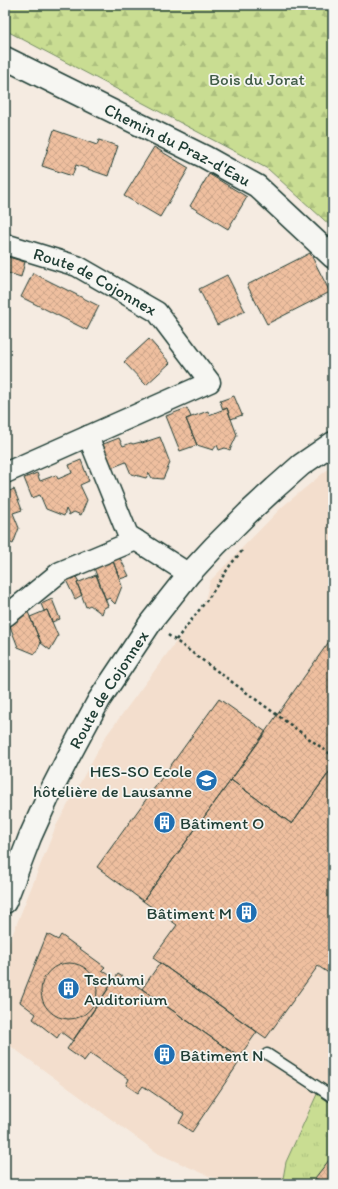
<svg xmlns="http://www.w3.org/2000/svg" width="338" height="1189" font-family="Itim,sans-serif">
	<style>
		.built { fill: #f3decd }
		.forest { fill: url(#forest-firs); stroke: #748d63 }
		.park { fill: url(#park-tufts); stroke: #748d63 }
		.building { fill: url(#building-cross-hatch); stroke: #1f3d34 }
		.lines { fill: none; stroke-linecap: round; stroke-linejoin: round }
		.service-casing { stroke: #1f3d34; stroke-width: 13 }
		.minor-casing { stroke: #1f3d34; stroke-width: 23 }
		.tertiary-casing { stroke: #1f3d34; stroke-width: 25 }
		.path { stroke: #1f3d34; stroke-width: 2.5; stroke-dasharray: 3 3; stroke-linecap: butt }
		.service { stroke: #f6f6f2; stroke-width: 10 }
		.minor { stroke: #f6f6f2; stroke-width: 20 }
		.tertiary { stroke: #f6f6f2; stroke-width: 22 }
		.labels { text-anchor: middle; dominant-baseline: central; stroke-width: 3.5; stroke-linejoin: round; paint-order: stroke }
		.park-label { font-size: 17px; fill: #415d47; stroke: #f6f6f2 }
		.street-label { font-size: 17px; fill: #1f3d34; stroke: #f6f6f2 }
		.poi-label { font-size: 17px; fill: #1f3d34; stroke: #f6f6f2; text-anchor: start }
	</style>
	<defs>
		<pattern id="forest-firs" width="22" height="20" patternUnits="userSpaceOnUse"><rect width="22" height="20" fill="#c9dd92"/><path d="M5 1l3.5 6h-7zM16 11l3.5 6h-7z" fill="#acbf7e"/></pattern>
		<pattern id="park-tufts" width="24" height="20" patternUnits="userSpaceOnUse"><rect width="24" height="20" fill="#c9dd92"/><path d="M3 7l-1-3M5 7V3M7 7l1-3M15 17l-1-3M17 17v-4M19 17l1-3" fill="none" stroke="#acbf7e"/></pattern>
		<pattern id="building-cross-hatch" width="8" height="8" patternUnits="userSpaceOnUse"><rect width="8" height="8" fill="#efbf9f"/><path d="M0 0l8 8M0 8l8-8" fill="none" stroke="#cca58a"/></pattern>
	</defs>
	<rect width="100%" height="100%" fill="#f5ebe1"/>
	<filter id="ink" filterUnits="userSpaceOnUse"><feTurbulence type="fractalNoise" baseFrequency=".025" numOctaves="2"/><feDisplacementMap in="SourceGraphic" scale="8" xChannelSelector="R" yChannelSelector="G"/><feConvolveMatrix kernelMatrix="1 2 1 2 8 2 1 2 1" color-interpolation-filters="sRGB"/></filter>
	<g filter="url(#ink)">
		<path class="built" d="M333 465V1184H231L209 1176 159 1154 5 1042V953L56 826 106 736 204 604 210 581 282 507Z"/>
		<path class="forest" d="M5 5H333V228L268 169 5 30Z"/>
		<path class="park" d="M318 1092 333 1101V1184H282L286 1162Z"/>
		<path class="building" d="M54 130 97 145 99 140 118 146 108 176 76 165 72 176 42 166Z
			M154 147 189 168 160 217 124 196Z
			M209 174 247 197 228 229 190 206Z
			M310 253 330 292 267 324 247 285Z
			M5 256 25 262 21 277 5 272Z
			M33 273 99 306 87 330 21 297Z
			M227 275 245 311 217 325 199 289Z
			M149 339 170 363 146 385 124 362Z
			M234 396 242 415 231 419 227 408 223 410 220 401Z
			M187 408 191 417 186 419 197 445 180 451 166 416Z
			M227 408 237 435 230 450 225 448 219 450 217 445 213 450 197 445 186 419 208 411 209 415Z
			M160 437 170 463 163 479 152 478 149 473 146 478 131 474 126 462 111 468 101 445 119 438 123 446 131 443 133 444 141 442 142 443Z
			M81 460 89 481 80 485 87 500 81 515 74 512 69 515 66 509 64 516 46 509 40 495 32 498 24 478 37 473 40 481 56 475 58 479 72 473 69 465Z
			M14 489 22 510 13 513 19 528 13 544 7 541 5 542V493Z
			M119 556 129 576 120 579 113 561 110 559Z
			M113 561 122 586 115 604 109 598 106 600 94 568Z
			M75 575 79 582 77 583 82 595 75 599 66 580Z
			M96 575 108 606 104 608 102 614 90 605 86 607 77 583Z
			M52 599 60 619 52 622 47 610 44 611 41 604Z
			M47 610 58 636 50 650 41 643 30 617Z
			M28 612 41 643 35 654 18 647 8 621Z
			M333 636V767L292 824 231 780Z
			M219 699 266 732 143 901 97 867Z
			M330 771 333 774V976L318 966 266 1038 153 958 177 925 143 901 231 780 292 824Z
			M47 934 58 940 61 935 105 967 102 970 115 979 73 1041 61 1032 57 1038 33 1019 36 1014 20 1002Z
			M160 963 257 1032 239 1057 142 989Z
			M41 991a28 28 0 1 1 56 0a28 28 0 1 1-56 0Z
			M118 974 142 989 239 1057 242 1058 192 1132 179 1123 184 1114 143 1086 138 1093 126 1085 129 1079 90 1053 84 1061 67 1049Z
			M333 1155V1184H324L315 1178Z"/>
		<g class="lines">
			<defs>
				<path id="service" d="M267 1054 333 1097"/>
				<g id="minor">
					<path id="s1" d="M5 244 77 266 157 312 210 382 5 473"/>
					<path d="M88 436 128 535 189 574"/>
					<path d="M6 616 60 572 136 540"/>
				</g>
				<g id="tertiary">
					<path id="s2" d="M5 58 205 157 257 186 333 257"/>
					<path id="s3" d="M5 902 30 837 49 795 70 754 99 700 151 622 189 574 215 546 248 513 275 488 301 465 333 443"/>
				</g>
			</defs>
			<use href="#service" class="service-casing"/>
			<use href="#minor" class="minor-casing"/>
			<use href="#tertiary" class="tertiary-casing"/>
			<path class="path" d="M168 635 333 756
				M176 640 210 596 231 564 242 551"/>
			<use href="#service" class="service"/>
			<use href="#minor" class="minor"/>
			<use href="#tertiary" class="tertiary"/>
		</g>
	</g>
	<defs>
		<symbol id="university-disc" viewBox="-11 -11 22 22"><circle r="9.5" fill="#1f6fb2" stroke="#f6f6f2"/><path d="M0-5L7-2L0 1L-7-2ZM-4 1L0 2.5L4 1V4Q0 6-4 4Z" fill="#fff"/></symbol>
		<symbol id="building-disc" viewBox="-11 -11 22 22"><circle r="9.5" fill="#1f6fb2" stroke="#f6f6f2"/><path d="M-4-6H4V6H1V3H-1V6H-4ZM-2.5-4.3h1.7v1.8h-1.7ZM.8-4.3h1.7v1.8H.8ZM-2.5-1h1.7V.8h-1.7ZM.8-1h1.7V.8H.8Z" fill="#fff"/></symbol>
	</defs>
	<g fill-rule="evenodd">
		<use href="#university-disc" x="194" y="768" width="25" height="25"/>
		<use href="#building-disc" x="152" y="810" width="25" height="25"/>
		<use href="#building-disc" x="234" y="900" width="25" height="25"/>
		<use href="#building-disc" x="56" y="976" width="25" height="25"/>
		<use href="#building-disc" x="152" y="1042" width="25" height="25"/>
	</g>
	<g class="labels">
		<g class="park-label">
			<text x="257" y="79">Bois du Jorat</text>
		</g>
		<g class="street-label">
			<text stroke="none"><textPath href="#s2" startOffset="193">Chemin du Praz-d'Eau</textPath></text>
			<text stroke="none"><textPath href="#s1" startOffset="98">Route de Cojonnex</textPath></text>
			<text stroke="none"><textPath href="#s3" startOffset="237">Route de Cojonnex</textPath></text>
		</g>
		<g class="poi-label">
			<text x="192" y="771" text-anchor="end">HES-SO Ecole<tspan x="192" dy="20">hôtelière de Lausanne</tspan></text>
			<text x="180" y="823">Bâtiment O</text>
			<text x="232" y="913" text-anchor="end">Bâtiment M</text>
			<text x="84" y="979">Tschumi<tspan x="84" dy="20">Auditorium</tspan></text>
			<text x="180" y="1055">Bâtiment N</text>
		</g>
	</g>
	<rect width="338" height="1189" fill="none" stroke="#f6f6f2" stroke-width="20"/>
	<rect x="10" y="10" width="318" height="1169" fill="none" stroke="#1f3d34" stroke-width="1.5" filter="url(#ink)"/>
</svg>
